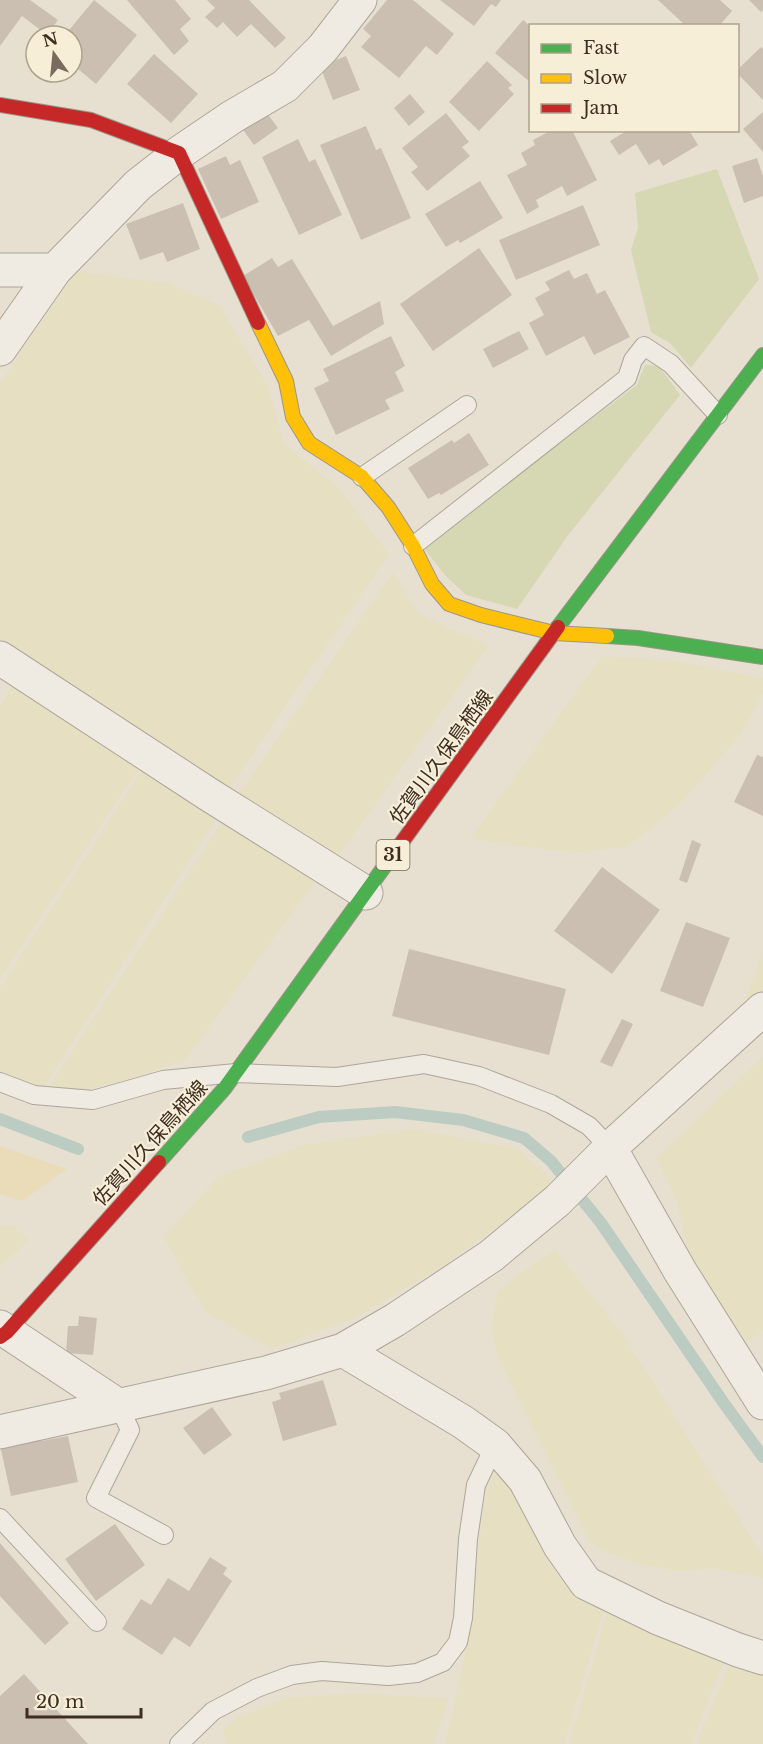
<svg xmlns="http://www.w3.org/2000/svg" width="763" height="1744" font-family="'Libre Baskerville','Noto Sans JP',serif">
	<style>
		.farmland { fill: #e6dfc2 }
		.green { fill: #d6d7b3 }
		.sand { fill: #eadcb9 }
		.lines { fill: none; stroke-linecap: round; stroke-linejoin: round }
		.stream { stroke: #bcccc2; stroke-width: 12 }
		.building { fill: #cbbfb2 }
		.lane-casing { stroke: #ada599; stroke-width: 20 }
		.street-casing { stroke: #ada599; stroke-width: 35 }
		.fast-casing { stroke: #9c958a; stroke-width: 16 }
		.slow-casing { stroke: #9c958a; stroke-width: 16 }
		.jam-casing { stroke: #9c958a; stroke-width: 16 }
		.lane { stroke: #efebe3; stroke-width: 18 }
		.street { stroke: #efebe3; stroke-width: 33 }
		.fast { stroke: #4caf50; stroke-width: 14 }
		.slow { stroke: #ffc107; stroke-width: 14 }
		.jam { stroke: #c62828; stroke-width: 14 }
		.labels { text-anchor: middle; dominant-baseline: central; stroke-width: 4.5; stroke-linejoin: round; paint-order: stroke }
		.shield { fill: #f7eed8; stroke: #756857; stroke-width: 1.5 }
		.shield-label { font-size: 18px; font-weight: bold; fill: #3d2e20 }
		.street-label { font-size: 20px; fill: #3d2e20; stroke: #f7eed8 }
	</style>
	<rect width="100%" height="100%" fill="#e7e0d1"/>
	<path class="farmland" d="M76 271 166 283 219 305 268 386 284 444 339 488 389 554 229 789 0 641V383Z
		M393 572 419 614 452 630 489 645 338 857 239 794Z
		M602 656 676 661 763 678V693L742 733 679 805 627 847 580 852 549 850 470 839Z
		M14 683 142 763 0 979V706Z
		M146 764 220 813 43 1088 0 1071V988Z
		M225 817 318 877 186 1059 141 1075 85 1090 49 1087Z
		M763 950V990L743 1008Z
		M763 1057V1330L747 1343 689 1256 676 1199 656 1158Z
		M414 1129 518 1149 551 1178 549 1185 530 1203 443 1266 355 1318 272 1349 206 1313 163 1237 218 1177 304 1145Z
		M12 1225 29 1240 0 1267V1227Z
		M555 1250 624 1336 763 1556V1578L714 1568 680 1571 638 1564 602 1550 589 1541 499 1360 491 1327 498 1291 526 1269Z
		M494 1463 514 1484 558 1577 604 1610 564 1744H445L467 1645 484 1505Z
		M608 1608 726 1657 691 1744H569Z
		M731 1659 763 1672V1744H696Z
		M364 1693 449 1699 434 1744H228L223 1730 236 1718 286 1698Z"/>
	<path class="green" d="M717 169 759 279 691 368 670 343 651 332 631 250 638 228 635 193Z
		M645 365 659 366 680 395 569 534 517 609 466 595 445 575 422 546 637 385Z"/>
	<path class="sand" d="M0 1146 67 1169 22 1201 0 1194Z"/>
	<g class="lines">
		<path class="stream" d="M0 1119 78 1149
			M248 1137 319 1117 395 1112 463 1120 524 1138 551 1161 601 1223 723 1402 763 1457"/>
	</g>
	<path class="building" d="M0 0H30L58 20 47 35 22 16 0 46Z
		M94 0 137 35 96 84 72 64V36H64Z
		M127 0H175L191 19 180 29 189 41 174 55Z
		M207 0H249L286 38 275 48 251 24 237 37 223 22 217 28 205 17 215 8Z
		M387 0H413L454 34 437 55 426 46 399 78 361 47 371 36 363 29Z
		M440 0H501L496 7 491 4 474 26Z
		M658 0H720L732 11 719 26H686Z
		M749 0H763V10L761 12Z
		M523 20 530 26V82L495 53Z
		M761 47 763 49V100L738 74V69Z
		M154 54 198 94 171 123 127 84Z
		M346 56 360 90 333 100 320 66Z
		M487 61 512 85 508 88 514 94 479 131 449 102Z
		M410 94 425 112 409 126 394 108Z
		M763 112V152L743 129Z
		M267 113 278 128 254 145 243 130Z
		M446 113 469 142 462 147 470 156 427 191 411 172 418 167 402 148Z
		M366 126 376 150 381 148 411 218 361 240 320 145Z
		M552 130H572L597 180 567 196 562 186 536 200 539 207 527 214 507 175 527 165 521 153 535 145 533 140Z
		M628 130H689L698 145 663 166 659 159 649 165 636 144 619 155 610 141Z
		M298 139 309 162 315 159 342 215 299 235 262 157Z
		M226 156 230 165 240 160 259 202 221 219 198 169Z
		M757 158 763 176V196L744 203 732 166Z
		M480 181 503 218 460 243 458 240 446 247 425 214Z
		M183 203 200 249 167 262 163 252 140 260 126 224Z
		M583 205 600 245 516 280 499 240Z
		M479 248 512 295 433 351 400 304Z
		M272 258 278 267 292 259 333 326 380 301 384 324 331 356 309 320 278 336 243 276Z
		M569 270 574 279 587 273 597 294 605 290 630 337 594 355 584 336 546 356 529 323 544 315 535 298 550 290 545 282Z
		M519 331 529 349 493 368 483 349Z
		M391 336 405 366 395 372 404 391 385 400 390 409 336 435 314 388 329 381 323 369Z
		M469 433 489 465 441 495 439 493 428 499 408 468 452 440 454 443Z
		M757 755 763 757V816L734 802Z
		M692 840 701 844 687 883 679 880Z
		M602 867 660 910 612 974 554 931Z
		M686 922 730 938 703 1007 660 991Z
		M409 949 566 989 549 1055 392 1016Z
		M622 1019 633 1024 612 1067 600 1062Z
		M79 1316 97 1318 93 1355 66 1353 68 1326H78Z
		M323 1380 337 1425 283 1441 272 1402 281 1399 279 1393Z
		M212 1407 232 1435 204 1455 183 1428Z
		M40 1436 41 1441 68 1436 78 1482 11 1496 0 1445Z
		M115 1524 145 1565 96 1601 65 1559Z
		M0 1543 69 1623 45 1645 0 1596Z
		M210 1557 227 1568 223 1574 232 1581 190 1647 174 1637 162 1655 122 1629 141 1599 151 1605 168 1578 189 1591Z
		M24 1674 88 1744H0V1696Z"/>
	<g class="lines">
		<defs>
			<path id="lane" d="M362 477 467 405
				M413 546 627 378 633 360 644 346 671 364 718 415
				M0 1082 34 1095 93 1100 163 1080 236 1073 337 1077 424 1064 479 1076 551 1104 589 1126 610 1148
				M119 1406 130 1430 96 1498 164 1535
				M0 1518 97 1622
				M179 1744 213 1711 257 1688 292 1675 322 1671 388 1676 417 1673 443 1662 458 1642 463 1618 468 1539 476 1485 495 1445"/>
			<path id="street" d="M0 270H55
				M0 349 55 270 138 185 179 153 232 117 285 86 323 48 360 0
				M0 658 208 794 366 893
				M610 1148 680 1271 763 1403
				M0 1327 119 1406
				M343 1350 463 1422 495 1445 525 1480 560 1546 586 1583 658 1618 738 1650 763 1658
				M0 1432 266 1373 343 1350 395 1320 491 1256 557 1201 610 1148 763 1009"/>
			<path id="fast" d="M558 627 763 355
				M607 636 638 638 763 657
				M159 1162 224 1089 397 849"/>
			<path id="slow" d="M258 323 286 381 293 417 309 443 362 477 388 507 413 546 432 584 449 604 481 615 554 633 607 636"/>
			<path id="jam" d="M0 105 91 120 179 153 258 323
				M397 849 558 627
				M0 1337 7 1332 159 1162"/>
		</defs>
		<use href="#lane" class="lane-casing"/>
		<use href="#street" class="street-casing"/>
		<use href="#fast" class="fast-casing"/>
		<use href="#slow" class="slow-casing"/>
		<use href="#jam" class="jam-casing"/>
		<use href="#lane" class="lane"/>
		<use href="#street" class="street"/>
		<use href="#fast" class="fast"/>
		<use href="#slow" class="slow"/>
		<use href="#jam" class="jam"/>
	</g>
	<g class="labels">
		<rect class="shield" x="376.5" y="840" width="33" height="30" rx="4.5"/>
		<g class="shield-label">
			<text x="393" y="855">31</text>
		</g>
		<g class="street-label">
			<text transform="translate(441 757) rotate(-54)">佐賀川久保鳥栖線</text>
			<text transform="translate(150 1143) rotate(-48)">佐賀川久保鳥栖線</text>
		</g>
	</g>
	<rect x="529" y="24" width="210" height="108" fill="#f7eed8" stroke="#ada18e" stroke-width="1.5"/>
	<rect x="541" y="44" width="30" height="9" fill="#4caf50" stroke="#ada18e" stroke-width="1.5"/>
	<text x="583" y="54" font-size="18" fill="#3d2e20">Fast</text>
	<rect x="541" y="74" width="30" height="9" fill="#ffc107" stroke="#ada18e" stroke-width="1.5"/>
	<text x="583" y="84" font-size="18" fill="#3d2e20">Slow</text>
	<rect x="541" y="104" width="30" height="9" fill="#c62828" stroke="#ada18e" stroke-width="1.5"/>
	<text x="583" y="114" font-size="18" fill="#3d2e20">Jam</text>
	<g transform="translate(54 54) rotate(345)"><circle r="28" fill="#f7eed8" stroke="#ada18e" stroke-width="1.5"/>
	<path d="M0-4.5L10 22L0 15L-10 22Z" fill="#786c5e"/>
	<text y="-9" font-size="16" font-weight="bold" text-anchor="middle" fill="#3d2e20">N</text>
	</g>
	<path d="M27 1708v9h114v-9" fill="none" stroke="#3d2e20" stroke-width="3"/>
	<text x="36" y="1708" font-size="18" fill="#3d2e20" stroke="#f7eed8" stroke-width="4.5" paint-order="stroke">20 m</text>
</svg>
